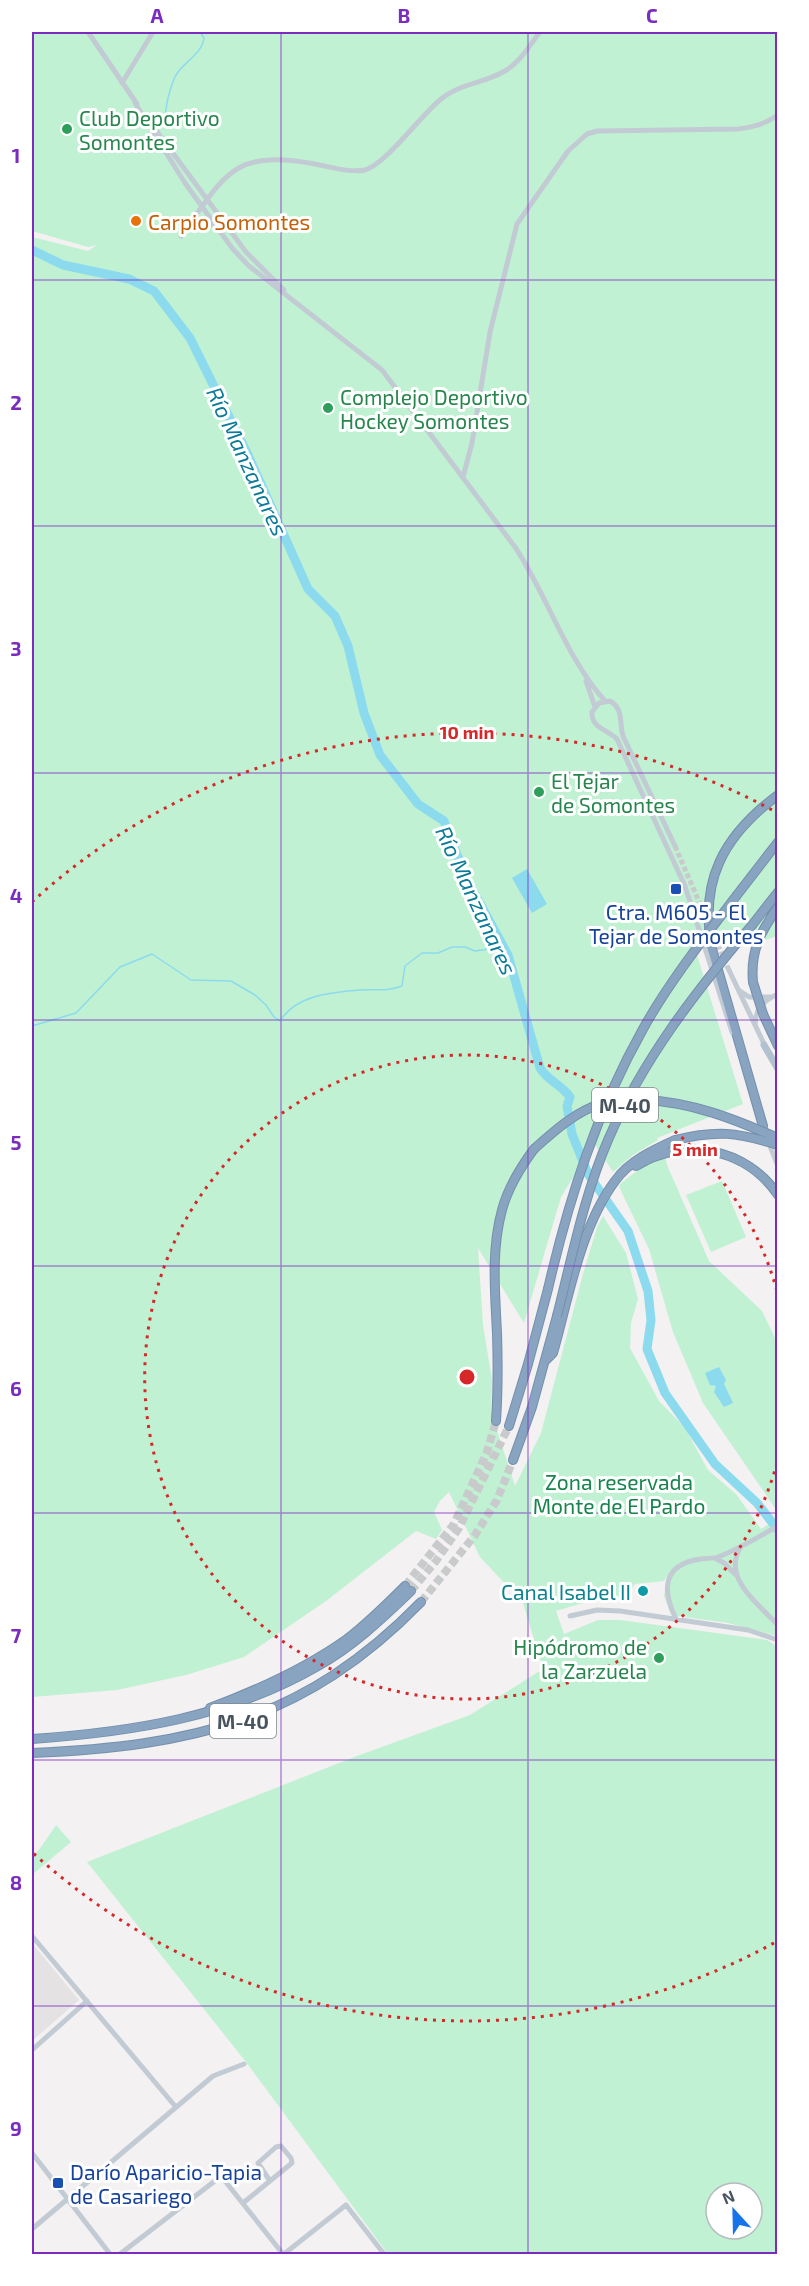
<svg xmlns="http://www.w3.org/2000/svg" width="809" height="2286" font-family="'Exo 2',sans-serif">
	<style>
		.education { fill: #e4e2e3 }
		.green { fill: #c0f1d3; fill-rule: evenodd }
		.water { fill: #8cdaee }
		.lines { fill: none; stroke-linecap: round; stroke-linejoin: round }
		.stream { stroke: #8cdaee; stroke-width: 1.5 }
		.river { stroke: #8cdaee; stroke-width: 9 }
		.minor-tunnel { stroke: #c8cacc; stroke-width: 5; stroke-dasharray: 5 2.5; stroke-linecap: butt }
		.highway-tunnel { stroke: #c8cacc; stroke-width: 8; stroke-dasharray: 8 4; stroke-linecap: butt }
		.highway-casing { stroke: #748fac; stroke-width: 10 }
		.minor { stroke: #c2cbd3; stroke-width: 5 }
		.major { stroke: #b1c1d0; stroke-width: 7 }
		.highway { stroke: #88a4c0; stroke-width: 8 }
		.highway-bridge-casing { stroke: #748fac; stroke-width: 10; stroke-linecap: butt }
		.highway-bridge { stroke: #88a4c0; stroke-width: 8 }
		.grid { fill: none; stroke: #7b2cbf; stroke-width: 1.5; stroke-opacity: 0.55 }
		.ring { fill: none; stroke: #d62828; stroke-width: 3; stroke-dasharray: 3 6 }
		.leisure-dot { fill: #2e9e5b; stroke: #fff; stroke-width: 2 }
		.food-dot { fill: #e8710a; stroke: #fff; stroke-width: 2 }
		.transit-dot { fill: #1a4fb4; stroke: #fff; stroke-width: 2 }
		.culture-dot { fill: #0f9aa8; stroke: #fff; stroke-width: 2 }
		.labels { text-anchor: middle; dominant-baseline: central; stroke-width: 6; stroke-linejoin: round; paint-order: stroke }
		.shield { fill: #fff; stroke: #7f878f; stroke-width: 1.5 }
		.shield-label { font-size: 20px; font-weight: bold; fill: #48545f }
		.leisure-label { font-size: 21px; fill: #27864d; stroke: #fff; text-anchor: start }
		.food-label { font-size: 21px; fill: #c56008; stroke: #fff; text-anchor: start }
		.transit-label { font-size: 21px; fill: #164399; stroke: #fff }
		.park-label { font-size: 21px; fill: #16844c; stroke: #fff }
		.culture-label { font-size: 21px; fill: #0d838f; stroke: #fff; text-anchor: end }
		.water-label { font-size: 22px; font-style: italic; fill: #0b7b99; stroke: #fff }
		.centre { fill: #d62828; stroke: #fff; stroke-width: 3 }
		.ring-label { font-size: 18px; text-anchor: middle; font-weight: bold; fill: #d62828; stroke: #fff; stroke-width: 6; stroke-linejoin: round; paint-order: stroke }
		.neatline { fill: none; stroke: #7b2cbf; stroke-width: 2 }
		.grid-label { font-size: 20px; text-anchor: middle; font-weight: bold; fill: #7b2cbf }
	</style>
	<rect width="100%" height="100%" fill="#f3f1f1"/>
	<path class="education" d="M32 1943 79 2000 32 2041Z"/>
	<path class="green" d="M32 32H777V936L762 941 694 945 743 1104 657 1138 658 1140 633 1155 613 1172 588 1134 592 1147 561 1197 524 1323 478 1248 483 1325 492 1380 491 1412 515 1486 541 1433 583 1274 597 1227 603 1216 626 1253 638 1299 631 1323 630 1348 659 1401 685 1428 708 1470 736 1494 761 1529 777 1519V1636L728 1623 671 1615 664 1596 667 1576 664 1581 635 1584 631 1590 607 1603 596 1599 556 1611 564 1634 598 1620H620L767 1640 777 1646V2254H388L246 2062 87 1862 357 1756 470 1715 543 1669 523 1603 480 1557 449 1492 440 1501 434 1512 442 1530 436 1539 416 1531 326 1601 244 1657 186 1675 117 1690 32 1697V237L88 251 97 245 88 247 32 231ZM716 2193H752V2229H716Z
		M665 1156 667 1165 709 1261 762 1311 777 1342V1511L703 1403 673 1332 649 1249 621 1191 619 1185C634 1172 648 1163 665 1156Z
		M722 1181 746 1237 711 1252 686 1195Z
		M56 1825 71 1842 32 1875V1855L39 1850Z"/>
	<path class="water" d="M527 869 547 904 532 913 512 878Z
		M719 1367 726 1380 724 1384 733 1403 724 1407 714 1392 716 1386 710 1385 705 1373Z"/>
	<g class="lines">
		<path class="stream" d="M166 124C163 113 171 81 178 72 187 60 202 53 204 38L200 32
			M32 1026 76 1013 120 967 152 954 191 980 231 981 255 995 266 1005 274 1017 280 1021C296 995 332 992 360 990 377 989 386 992 402 986L405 966 422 953H438L452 947H465L475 951 503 947"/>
		<path class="river" d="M32 250 63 265 129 279 154 291 190 338 248 455 308 589 335 616 348 646 364 713 380 755 418 804 444 821 466 878 508 955 540 1068C549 1082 562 1085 570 1097L567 1106 572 1134 588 1174 628 1231 648 1291 651 1320 647 1349 665 1393 715 1464 757 1503 778 1530"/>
		<path class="minor-tunnel" d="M675 846 707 920
			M712 931 728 968"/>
		<path class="highway-tunnel" d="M405 1586 454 1524 487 1452 496 1421
			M411 1591 436 1561 459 1528 509 1426
			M421 1602 475 1535 497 1500 513 1460"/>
		<defs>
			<path id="highway" d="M737 895 778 842
				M753 924 778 892
				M753 982C750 951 761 931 778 907
				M763 1014 778 1046
				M763 1126 712 949C699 881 723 836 778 795
				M636 1166C684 1136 746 1148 778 1195
				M546 1360 553 1353C569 1297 580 1228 615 1181 629 1161 653 1150 675 1140
				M496 1421C498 1391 498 1363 497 1333 495 1292 491 1250 502 1210 508 1187 520 1168 534 1149
				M509 1426 528 1364 548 1289
				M513 1460 532 1407 557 1316
				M210 1708C258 1690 305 1669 347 1639 368 1623 387 1604 405 1586
				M32 1739C132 1732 230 1717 318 1666 352 1647 382 1619 411 1591
				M32 1753C192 1746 305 1721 421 1602"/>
		</defs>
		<use href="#highway" class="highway-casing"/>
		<path class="minor" d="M88 32 137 104
			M122 83 153 32
			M135 103 185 183 232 248 249 266 382 370 515 547C547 595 566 658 605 701
			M155 129 246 252 284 290
			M192 221C201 218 207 217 213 225
			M181 236C226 174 232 149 315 164 331 167 350 173 365 170 386 164 421 115 441 99 459 84 484 83 503 72 520 63 529 46 540 32
			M463 477 472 443 490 332 517 224 568 151 587 134 597 131 738 129C754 127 765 124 778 115
			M586 681 595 707
			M675 846 623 736C619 723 624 709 610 701L599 703 592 712C591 728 607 729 617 739L685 886 732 1032
			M728 968 765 1046
			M740 991 749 997H771
			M755 1024C756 1008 763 1001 778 994
			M768 1141 778 1166
			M740 1548C722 1578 759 1605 778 1625
			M715 1558 724 1563 735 1574
			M570 1616 597 1610 620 1611 748 1630 778 1640
			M676 1619C662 1590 662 1565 700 1559 706 1558 712 1559 718 1557 739 1549 758 1537 778 1526
			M32 1936 175 2106
			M32 2050 87 2001
			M32 2153 110 2254
			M243 2203 292 2163 291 2158 281 2146 276 2147 258 2163 270 2181
			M32 2229 213 2076 244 2064
			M120 2254 220 2177 225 2181 283 2254
			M284 2254 346 2205 384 2254"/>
		<path class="major" d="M764 1045 778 1069"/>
		<use href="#highway" class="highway"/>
		<defs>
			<path id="highway-bridge" d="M753 982 763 1014
				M675 1140C716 1130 737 1132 778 1145
				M534 1149C554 1131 576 1111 603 1103 616 1098 631 1099 644 1100 692 1102 734 1119 778 1138
				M548 1289C569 1198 597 1111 643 1029 669 982 704 938 737 895
				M557 1316C572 1257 584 1196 608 1140 643 1059 696 991 753 924"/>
		</defs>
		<use href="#highway-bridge" class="highway-bridge-casing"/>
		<use href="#highway-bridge" class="highway-bridge"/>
	</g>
	<path class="grid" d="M281 32V2254M528 32V2254M32 280H778M32 526H778M32 773H778M32 1020H778M32 1266H778M32 1513H778M32 1760H778M32 2006H778"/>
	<g class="ring">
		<path d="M777 1463A322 322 0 1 1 777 1291"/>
		<path d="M774 1943A644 644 0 0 1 32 1852M32 902A644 644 0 0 1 774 811"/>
	</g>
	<g class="leisure-dot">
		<circle cx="67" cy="129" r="6"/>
		<circle cx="328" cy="408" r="6"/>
		<circle cx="539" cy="792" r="6"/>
		<circle cx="659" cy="1658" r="6"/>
	</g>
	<circle class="food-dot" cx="136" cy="221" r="6"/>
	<g class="transit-dot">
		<rect x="670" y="883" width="12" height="12" rx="3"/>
		<rect x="52" y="2177" width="12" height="12" rx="3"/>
	</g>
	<circle class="culture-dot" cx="643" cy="1591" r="6"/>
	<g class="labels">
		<g class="shield">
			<rect x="592" y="1088" width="66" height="34" rx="4.5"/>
			<rect x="210" y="1704" width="66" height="34" rx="4.5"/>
		</g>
		<g class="shield-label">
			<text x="625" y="1105">M-40</text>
			<text x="243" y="1721">M-40</text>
		</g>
		<g class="leisure-label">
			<text x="79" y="117">Club Deportivo<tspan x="79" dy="24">Somontes</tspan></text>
			<text x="340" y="396">Complejo Deportivo<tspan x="340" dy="24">Hockey Somontes</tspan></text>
			<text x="551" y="780">El Tejar<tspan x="551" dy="24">de Somontes</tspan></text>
			<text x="647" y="1646" text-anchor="end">Hipódromo de<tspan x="647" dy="24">la Zarzuela</tspan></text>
		</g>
		<g class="food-label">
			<text x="148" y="221">Carpio Somontes</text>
		</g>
		<g class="transit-label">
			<text x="676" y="911">Ctra. M605 - El<tspan x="676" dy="24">Tejar de Somontes</tspan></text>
			<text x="70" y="2171" text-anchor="start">Darío Aparicio-Tapia<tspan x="70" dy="24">de Casariego</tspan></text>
		</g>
		<g class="park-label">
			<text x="619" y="1481">Zona reservada<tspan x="619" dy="24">Monte de El Pardo</tspan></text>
		</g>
		<g class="culture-label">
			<text x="631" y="1591">Canal Isabel II</text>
		</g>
		<g class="water-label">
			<text transform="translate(248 461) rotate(65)">Río Manzanares</text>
			<text transform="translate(477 900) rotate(65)">Río Manzanares</text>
		</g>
	</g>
	<circle cx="467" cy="1377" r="9" class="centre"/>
	<g class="ring-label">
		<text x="467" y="739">10 min</text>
		<text x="695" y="1156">5 min</text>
	</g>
	<rect width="809" height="2286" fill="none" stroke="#ffffff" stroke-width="66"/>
	<g transform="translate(734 2211) rotate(338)"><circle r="28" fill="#ffffff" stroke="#b6bbbf" stroke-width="1.5"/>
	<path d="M0-4.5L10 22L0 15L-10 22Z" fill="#1673e9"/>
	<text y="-9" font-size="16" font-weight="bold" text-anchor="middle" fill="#48545f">N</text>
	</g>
	<rect x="33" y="33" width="743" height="2220" class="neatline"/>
	<g class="grid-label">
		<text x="157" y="23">A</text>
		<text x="404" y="23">B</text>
		<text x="652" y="23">C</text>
		<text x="16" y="163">1</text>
		<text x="16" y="410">2</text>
		<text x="16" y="656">3</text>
		<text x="16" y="903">4</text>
		<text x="16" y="1150">5</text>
		<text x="16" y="1396">6</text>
		<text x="16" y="1643">7</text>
		<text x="16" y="1890">8</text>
		<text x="16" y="2136">9</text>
	</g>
</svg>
